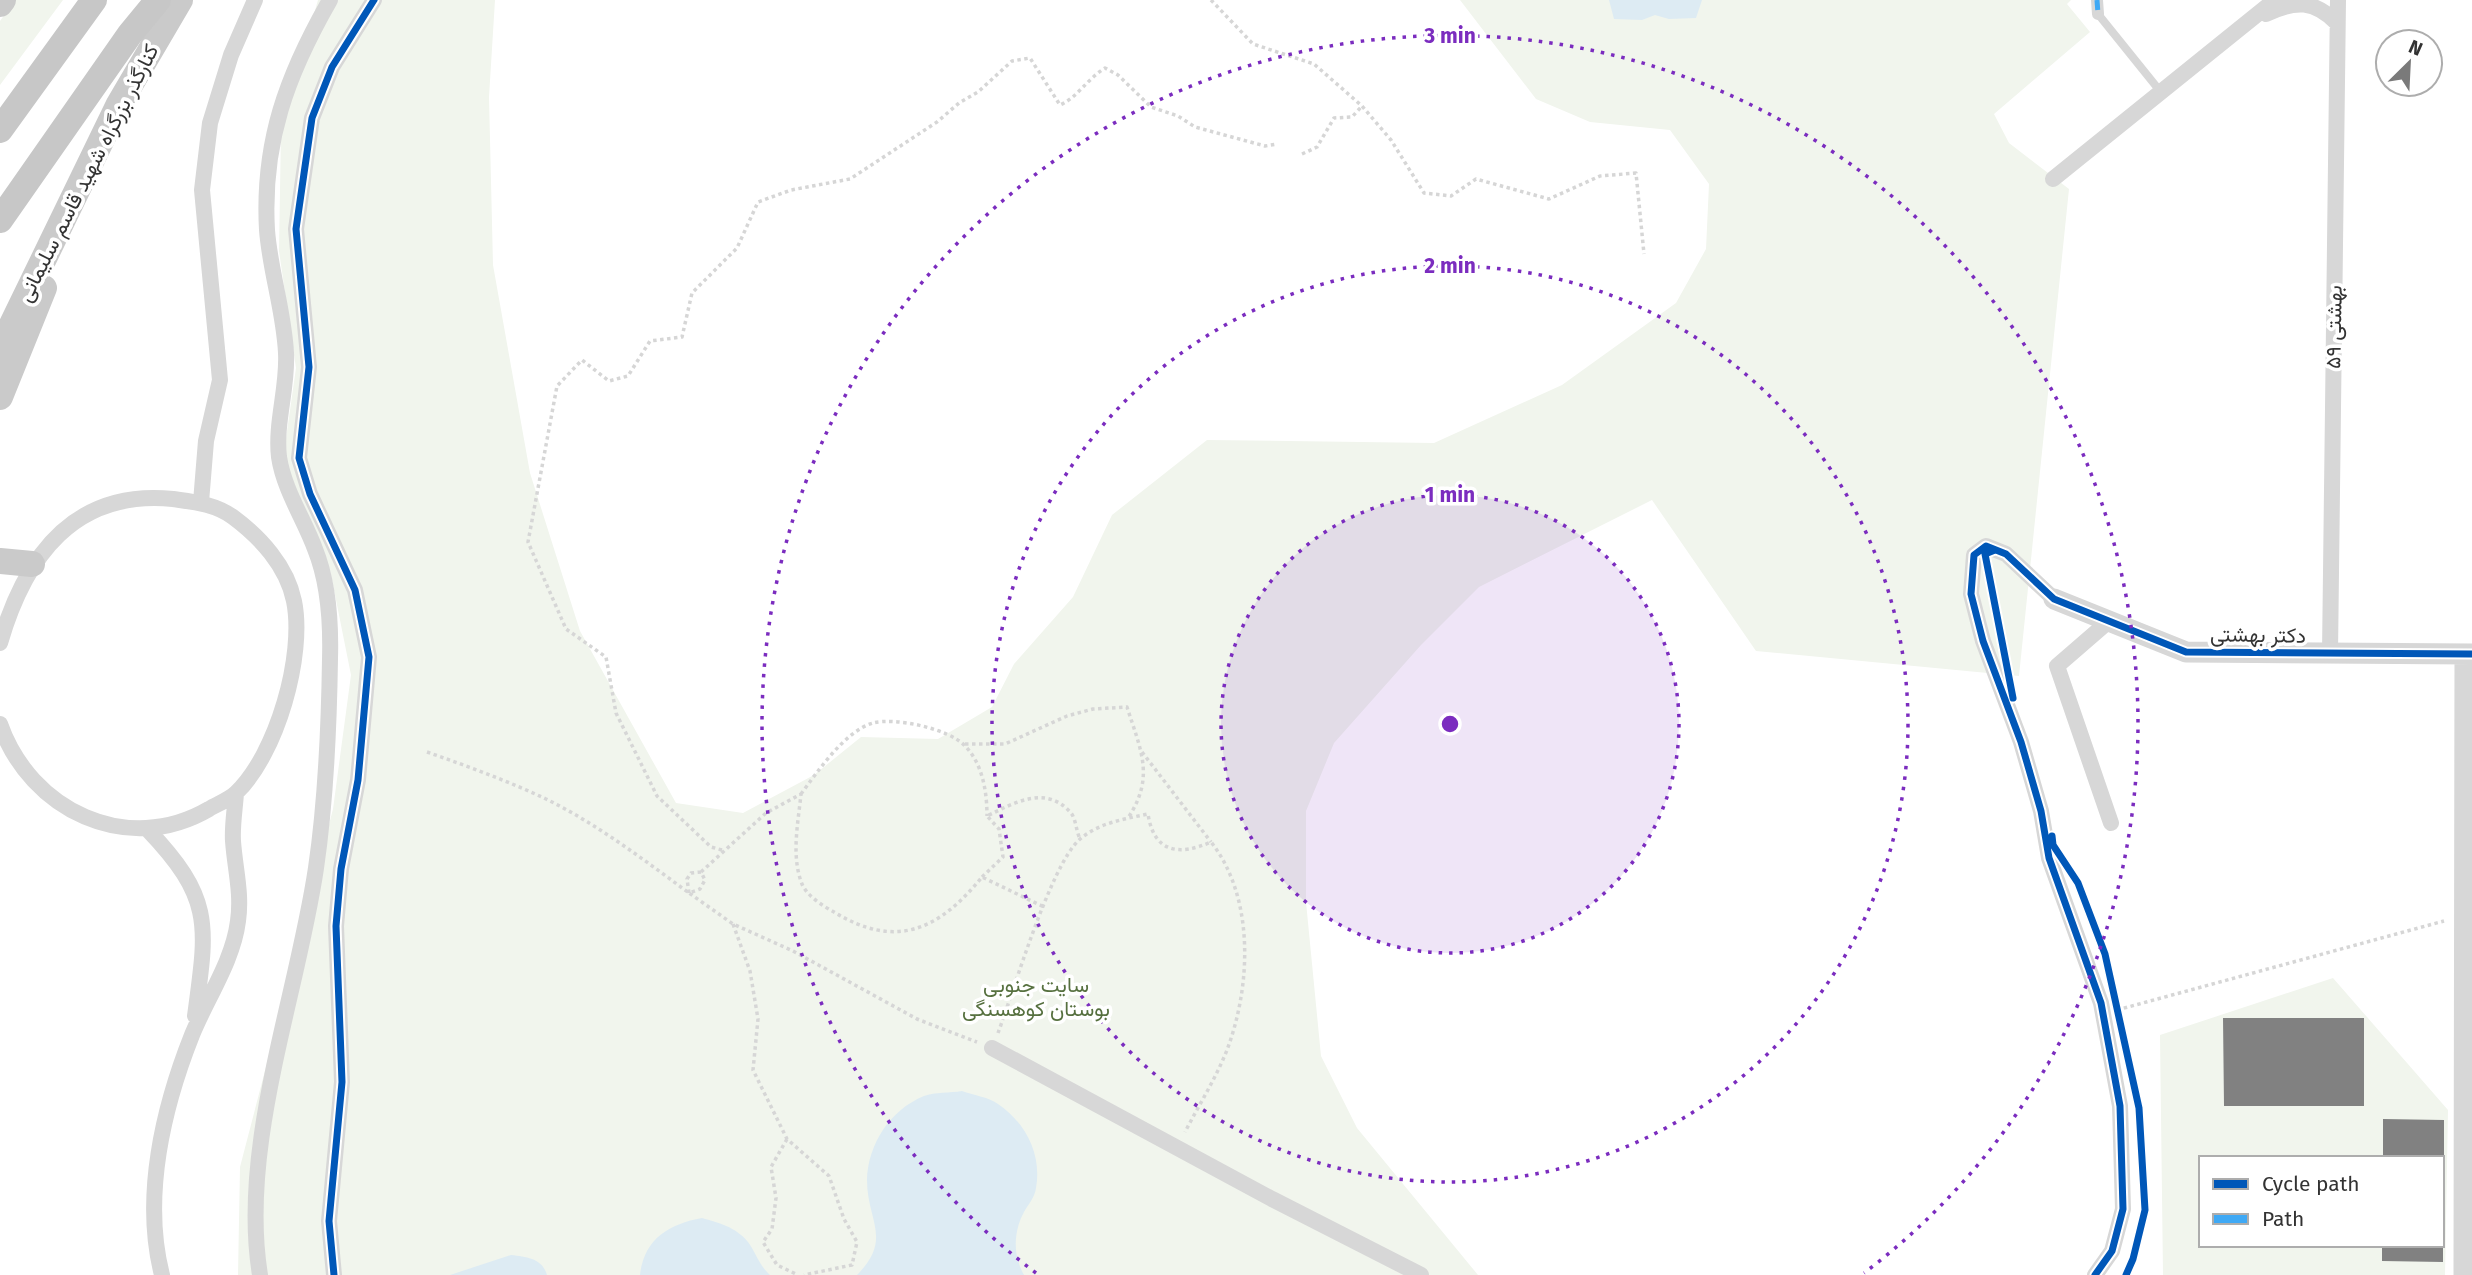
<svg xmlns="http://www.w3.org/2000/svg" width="2472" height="1275" font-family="'Fira Sans',Vazirmatn,sans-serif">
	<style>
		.green { fill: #f1f5ed; fill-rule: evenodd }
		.water { fill: #ddebf3 }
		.building { fill: #818181 }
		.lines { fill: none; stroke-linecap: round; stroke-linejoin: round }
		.path { stroke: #d6d6d6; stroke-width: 3.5; stroke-dasharray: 3.5 3.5; stroke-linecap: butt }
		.service { stroke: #d7d7d7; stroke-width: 8 }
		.pedestrian { stroke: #d7d7d7; stroke-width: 12 }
		.minor { stroke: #d7d7d7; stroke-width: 16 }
		.tertiary { stroke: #d7d7d7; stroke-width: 21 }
		.primary { stroke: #cacaca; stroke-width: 26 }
		.trunk { stroke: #c7c7c7; stroke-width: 26 }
		.quiet { stroke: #3fa9f5; stroke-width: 5; stroke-dasharray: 10 5; stroke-linecap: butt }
		.cycleway-casing { stroke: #fff; stroke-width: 11 }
		.cycleway { stroke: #0057b8; stroke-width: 7 }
		.ring { fill: none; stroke: #7b2cbf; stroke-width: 3.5; stroke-dasharray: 3.5 7 }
		.labels { text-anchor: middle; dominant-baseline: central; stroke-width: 7; stroke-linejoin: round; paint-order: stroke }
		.street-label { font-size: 21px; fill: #333; stroke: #fff }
		.park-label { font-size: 21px; fill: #56703f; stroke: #fff }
		.centre { fill: #7b2cbf; stroke: #fff; stroke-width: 3.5 }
		.ring-label { font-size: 21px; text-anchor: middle; font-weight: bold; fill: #7b2cbf; stroke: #fff; stroke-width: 7; stroke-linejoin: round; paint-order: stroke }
	</style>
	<rect width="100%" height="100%" fill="#fff"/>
	<path class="green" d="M15 0H63L0 85V21Z
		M318 0H495L489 97 493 265 530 473 580 631 676 803 743 813 814 775 861 737 938 739 992 707 1014 664 1073 597 1112 515 1207 440 1434 443 1562 385 1676 303 1706 249 1709 184 1670 130 1590 122 1536 99 1460 0H2071L2067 4 2090 32 1994 114 2009 143 2069 189 2019 676 1756 651 1652 500 1479 587 1421 645 1334 743 1306 811V902L1321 1056 1357 1128 1478 1275H238L240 1167 333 809 351 675 330 570 283 459 296 368 279 251 281 130Z
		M2333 978 2448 1110 2445 1275H2163L2160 1035ZM2201 1158H2442V1245H2201Z"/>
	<path class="water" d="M1609 0H1702L1696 18 1669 19 1655 15 1642 20 1614 19Z
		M962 1091C973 1095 988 1097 998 1104 1026 1123 1042 1155 1036 1188 1035 1197 1028 1205 1024 1212 1013 1232 1013 1256 1024 1275H857C893 1239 867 1221 867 1180 868 1144 890 1110 924 1096 935 1092 950 1093 962 1091Z
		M702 1218C719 1223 736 1227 748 1242 756 1253 759 1265 770 1275H640C644 1239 669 1224 702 1218Z
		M511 1255C527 1257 542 1258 547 1275H450Z"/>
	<path class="building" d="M2223 1018H2364V1106H2224Z
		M2383 1119 2444 1120V1158H2383Z
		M2382 1245H2443V1262L2382 1261Z"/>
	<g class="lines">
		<path class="path" d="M1211 0 1253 44 1314 64 1362 106 1391 140 1424 193 1451 196 1476 179 1549 199 1600 176 1636 173 1644 254
			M1302 154 1317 147 1334 118 1352 117 1362 106
			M965 744H1005L1067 716 1093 709 1127 707C1141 751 1155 777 1128 818
			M427 752C467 766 508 781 546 799 597 824 644 860 689 893
			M1142 752 1211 842
			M801 794C818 771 845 731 873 723 895 717 950 729 965 746 983 764 987 793 987 816
			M722 850 711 847 657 796 616 713 606 657 566 629 528 542 557 386 582 360 609 381 628 376 650 341 682 337 692 293 737 248 758 202 791 190 850 179 937 122 959 103 978 92 1012 61 1030 58 1060 105C1078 97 1086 80 1105 68L1118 75 1151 107 1178 116 1195 127 1265 146 1277 144
			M701 872 766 813 801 794C798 824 791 856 802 884 807 896 823 906 834 912 896 950 939 930 982 877L1044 907
			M982 877 1003 857 999 829 987 816C1014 803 1046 784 1071 813 1076 819 1076 831 1080 839
			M689 893 687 879 691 873 701 872 705 880 700 889 689 893 733 924 793 951 917 1019 977 1042
			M733 924 750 971 758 1019 753 1070 787 1139 829 1176 844 1219 857 1242 852 1265 804 1275
			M2117 1010 2444 921
			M998 1033C1014 990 1050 867 1079 840 1098 823 1124 819 1148 814 1154 853 1179 856 1211 842 1255 898 1251 986 1227 1050 1216 1078 1199 1105 1185 1132
			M787 1139 771 1167 776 1198 772 1229 763 1242 777 1265 798 1275"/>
		<path class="service" d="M2098 14 2160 91"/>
		<path class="pedestrian" d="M2097 0 2098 14"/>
		<path class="minor" d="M2266 14C2296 0 2314 0 2337 23
			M2053 179 2275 0
			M201 502 206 441 220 380 202 190 210 123 231 55 255 0
			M2054 599 2006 554 1986 546 1974 555 1971 594 1983 641 2021 742 2041 811 2049 858 2101 1003 2120 1106 2123 1209 2112 1251 2095 1275
			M2109 621 2057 666 2111 823
			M0 643C25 557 74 489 173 499 194 502 215 504 233 517 260 537 287 566 294 601 305 655 277 754 236 793 229 800 217 804 209 809 127 857 30 810 0 724
			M2330 654 2338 0
			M148 830C214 899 207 926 195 1016
			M992 1048 1272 1199 1421 1275
			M162 1275C142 1197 163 1108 192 1035 207 998 233 961 238 921 242 893 235 869 233 841 232 826 235 809 236 793
			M260 1275C239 1146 297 997 316 868 326 800 329 727 330 659 331 624 328 581 315 549 304 519 284 490 279 457 275 423 288 387 286 353 284 311 270 271 267 230 262 142 287 75 330 0
			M334 1275 329 1221 342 1082 336 926 341 869 358 780 369 657 355 590 310 494 299 458 309 367 296 229 312 118 332 67 374 0"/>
		<path class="tertiary" d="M2054 599 2186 652 2472 654
			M2464 1275 2465 654"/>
		<path class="primary" d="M0 4 3 0
			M0 349 119 104 180 0
			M0 397 44 288
			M0 561 32 564"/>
		<path class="trunk" d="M0 130 94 0
			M0 220 130 34 158 0"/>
		<path class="quiet" d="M2097 0 2098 14"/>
		<defs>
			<path id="cycleway" d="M1995 550 1985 554 2013 698
				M2052 836 2053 845 2078 883 2105 954 2139 1108 2145 1210 2133 1259 2126 1275
				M334 1275 329 1221 342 1082 336 926 341 869 358 780 369 657 355 590 310 494 299 458 309 367 296 229 312 118 332 67 374 0
				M2095 1275 2112 1251 2123 1209 2120 1106 2101 1003 2049 858 2041 811 2021 742 1983 641 1971 594 1974 555 1986 546 2006 554 2054 599 2186 652 2472 654"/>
		</defs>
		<use href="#cycleway" class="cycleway-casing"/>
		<use href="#cycleway" class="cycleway"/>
	</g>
	<circle cx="1450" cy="724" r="229" fill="#7b2cbf" fill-opacity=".12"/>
	<g class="ring">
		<circle cx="1450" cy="724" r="229"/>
		<circle cx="1450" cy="724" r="458"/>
		<path d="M1036 1273A688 688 0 1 1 1864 1273"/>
	</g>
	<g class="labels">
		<g class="street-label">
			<text transform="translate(88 173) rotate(-63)">کنارگذر بزرگراه شهید قاسم سلیمانی</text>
			<text transform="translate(2334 327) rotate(-89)">بهشتی ۵۹</text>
			<text transform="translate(2258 635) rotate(1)">دکتر بهشتی</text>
		</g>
		<g class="park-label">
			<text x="1036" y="985">سایت جنوبی<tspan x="1036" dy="24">بوستان کوهسنگی</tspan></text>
		</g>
	</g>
	<circle cx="1450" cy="724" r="10" class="centre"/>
	<g class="ring-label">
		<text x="1450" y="43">3 min</text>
		<text x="1450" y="273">2 min</text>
		<text x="1450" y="502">1 min</text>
	</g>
	<rect x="2199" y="1156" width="245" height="91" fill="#ffffff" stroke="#adadad" stroke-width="2"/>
	<rect x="2213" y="1179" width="35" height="10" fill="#0057b8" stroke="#adadad" stroke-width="2"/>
	<text x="2262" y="1191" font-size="21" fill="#333333">Cycle path</text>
	<rect x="2213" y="1214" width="35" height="10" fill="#3fa9f5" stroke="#adadad" stroke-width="2"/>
	<text x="2262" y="1226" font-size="21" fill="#333333">Path</text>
	<g transform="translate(2409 63) rotate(24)"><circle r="33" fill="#ffffff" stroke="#adadad" stroke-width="2"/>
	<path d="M0-5L12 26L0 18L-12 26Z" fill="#7a7a7a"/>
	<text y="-10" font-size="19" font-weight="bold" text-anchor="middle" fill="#333333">N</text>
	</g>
</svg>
